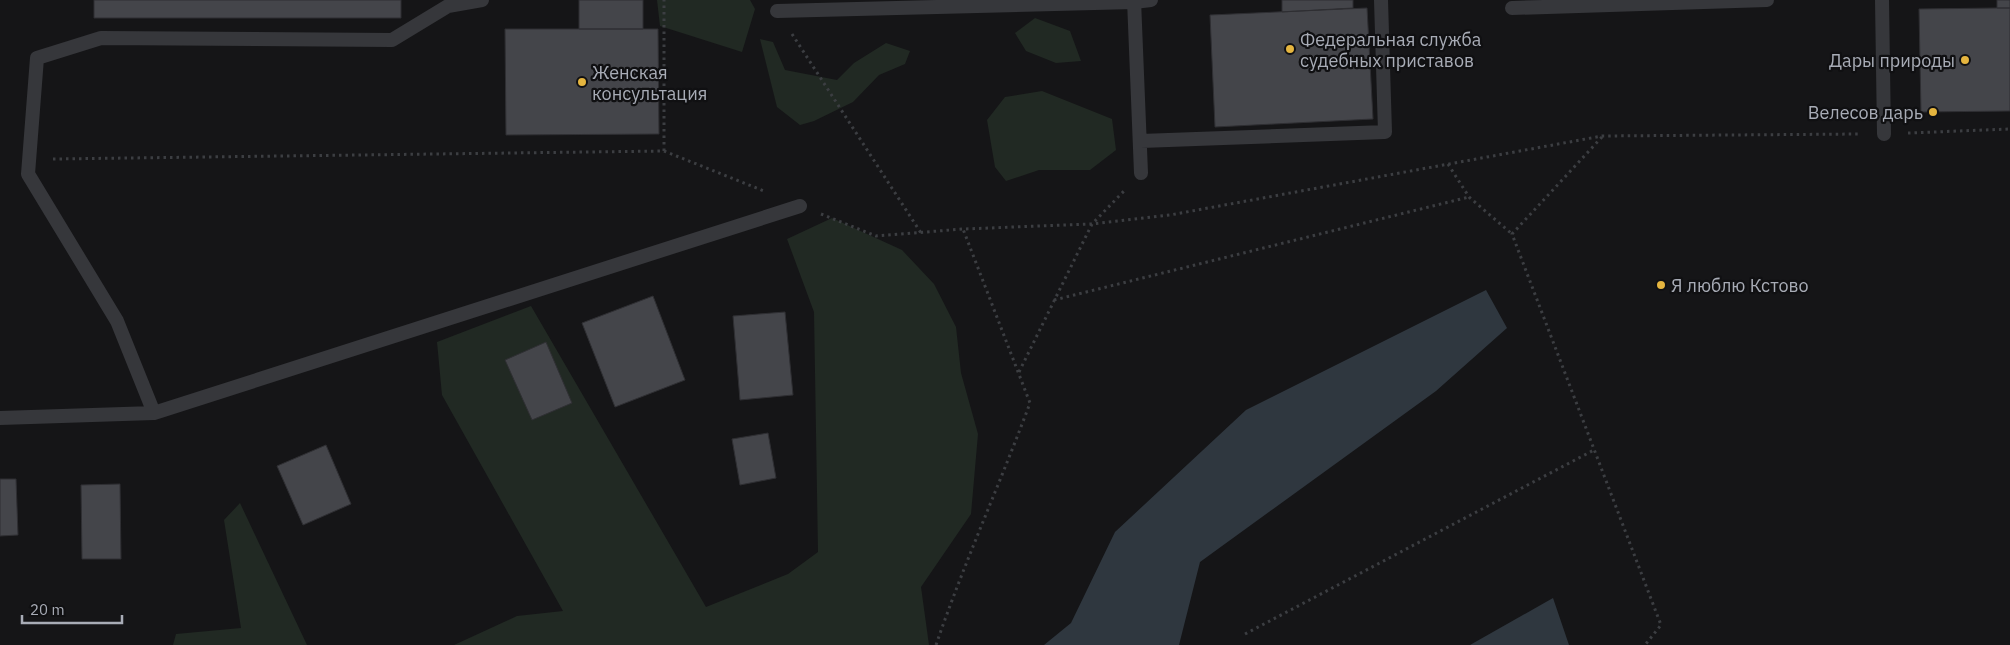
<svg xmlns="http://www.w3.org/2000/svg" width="2010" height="645" font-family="'IBM Plex Sans',sans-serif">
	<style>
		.green { fill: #212923 }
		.water { fill: #2f373f }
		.building { fill: #44454a; stroke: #2f2f33 }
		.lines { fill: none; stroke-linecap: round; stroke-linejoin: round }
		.path { stroke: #3c3e42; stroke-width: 3; stroke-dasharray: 2.5 4; stroke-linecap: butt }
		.lane { stroke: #36373b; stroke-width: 14 }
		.poi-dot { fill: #e5b53f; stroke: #101012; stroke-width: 2 }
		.labels { text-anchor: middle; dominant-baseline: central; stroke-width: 4.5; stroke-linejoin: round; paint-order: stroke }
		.poi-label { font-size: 18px; fill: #a8acb6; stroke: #101012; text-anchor: start }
	</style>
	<rect width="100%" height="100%" fill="#151517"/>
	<path class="green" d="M657 0H750L755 9 742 52 660 26Z
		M1035 18 1070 31 1081 61 1056 63 1026 51 1015 33Z
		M760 39 773 42 785 70 837 80 854 63 886 43 910 51 905 64 879 75 853 102 814 121 800 125 777 107Z
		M1042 91 1112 119 1116 150 1090 170H1039L1006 181 995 167 987 120 1005 97Z
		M832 218 902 250 934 284 956 327 961 373 978 434 971 514 921 587 929 645H454L517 616 563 611 442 395 437 342 531 306 706 607 788 574 818 552 814 312 787 239Z
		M240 503 307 645H173L176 634 241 628 224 520Z"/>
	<path class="water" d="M1486 290 1507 328 1436 391 1200 562 1179 645H1044L1071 623 1115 532 1246 410Z
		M1553 598 1569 645H1470Z"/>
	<path class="building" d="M94 0H401V18H94Z
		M579 0H643V29H579Z
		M1282 0H1353V8L1282 12Z
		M1997 0H2010V8H1997Z
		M1367 8 1373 119 1215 127 1210 15Z
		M1997 8H2010V111L1921 112 1919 9Z
		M505 29H658L659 134 506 135Z
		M653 296 685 380 615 407 582 323Z
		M785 312 793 395 740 400 733 316Z
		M546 342 572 403 532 420 505 360Z
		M768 433 776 478 740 485 732 439Z
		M326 445 351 504 303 525 277 466Z
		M0 479H16L18 535 0 536Z
		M120 484 121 559H82L81 485Z"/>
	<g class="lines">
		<path class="path" d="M792 34 921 233
			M1908 133 2010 129
			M1602 137 1512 234 1661 625 1645 645
			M664 151V0
			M53 159 664 151 764 191
			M1448 164 1469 197 1512 234
			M821 214 876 236 963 229 1092 224 1170 215 1602 136 1859 134
			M1054 300 1469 197
			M1019 372 1092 224 1124 191
			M1245 634 1594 450
			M936 645C964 563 1000 484 1030 403L963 229"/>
		<path class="lane" d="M1134 0 1141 173
			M1882 0 1884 134
			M1512 8 1767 0
			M777 11 1134 2 1151 0
			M1141 141 1385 132 1381 0
			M154 413 117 321 28 174 37 58 101 38 392 40 448 6 482 0
			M0 418 154 413 800 206"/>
	</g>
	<g class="poi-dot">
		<circle cx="1290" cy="49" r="5"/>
		<circle cx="1965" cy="60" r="5"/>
		<circle cx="582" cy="82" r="5"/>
		<circle cx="1933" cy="112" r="5"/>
		<circle cx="1661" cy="285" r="5"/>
	</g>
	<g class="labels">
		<g class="poi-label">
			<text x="1300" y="39">Федеральная служба<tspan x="1300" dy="21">судебных приставов</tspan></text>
			<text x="1955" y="60" text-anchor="end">Дары природы</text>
			<text x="592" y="72">Женская<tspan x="592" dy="21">консультация</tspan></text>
			<text x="1923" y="112" text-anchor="end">Велесов дарь</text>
			<text x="1671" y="285">Я люблю Кстово</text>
		</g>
	</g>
	<path d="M22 615v8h100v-8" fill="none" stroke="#a8acb6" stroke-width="2.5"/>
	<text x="30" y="615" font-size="15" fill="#a8acb6" stroke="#101012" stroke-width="4" paint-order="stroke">20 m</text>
</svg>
